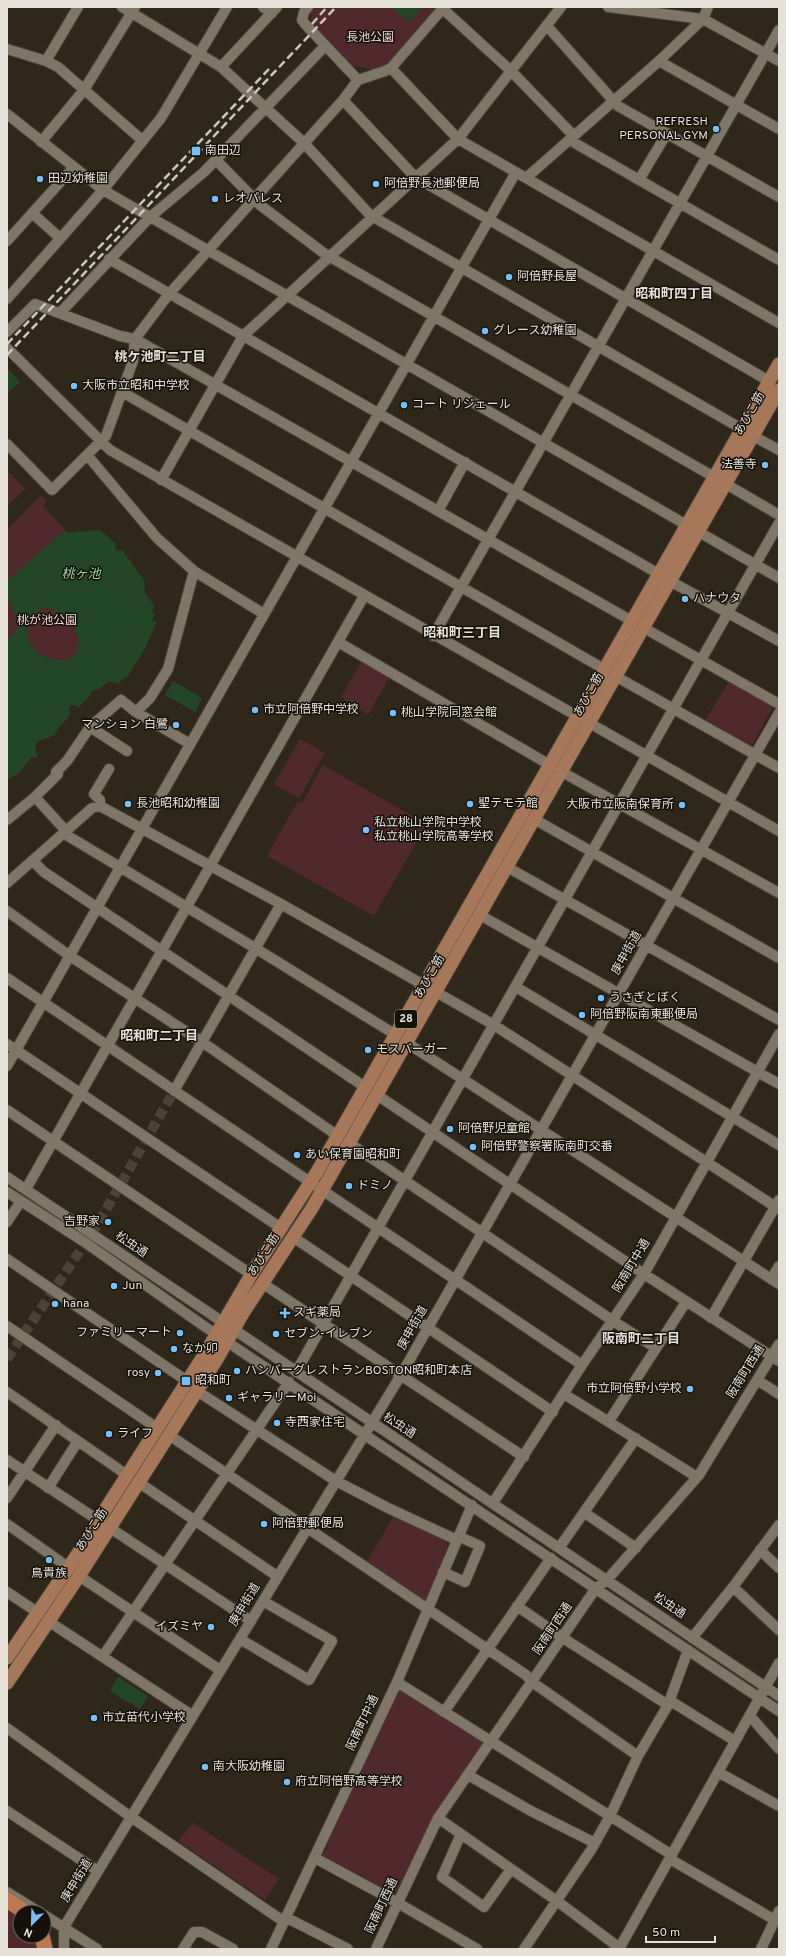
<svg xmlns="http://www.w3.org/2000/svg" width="786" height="1956" font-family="Overpass,'Noto Sans JP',sans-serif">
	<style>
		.green { fill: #50292c }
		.water { fill: #234626; fill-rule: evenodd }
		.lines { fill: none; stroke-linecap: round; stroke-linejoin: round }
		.minor-tunnel { stroke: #4a4336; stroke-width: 10; stroke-dasharray: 10 5; stroke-linecap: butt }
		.minor-casing { stroke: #484238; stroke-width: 12 }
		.major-casing { stroke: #484238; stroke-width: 15 }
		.highway-casing { stroke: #484238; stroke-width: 17 }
		.minor { stroke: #7f7667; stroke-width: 10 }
		.major { stroke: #a77759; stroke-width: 13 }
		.highway { stroke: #c1774f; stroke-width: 15 }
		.rail { stroke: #ccc6be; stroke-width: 2.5; stroke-dasharray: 8 4; stroke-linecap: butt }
		.poi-dot { fill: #77bff7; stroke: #14110b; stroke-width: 1.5 }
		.labels { text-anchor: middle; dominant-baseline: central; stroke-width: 3; stroke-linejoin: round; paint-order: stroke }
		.shield { fill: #14110b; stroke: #a6a29a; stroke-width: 1 }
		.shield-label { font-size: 11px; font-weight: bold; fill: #e5e0d8 }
		.park-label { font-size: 12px; fill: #f6d3d4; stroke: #14110b }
		.poi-label { font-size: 12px; fill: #e5e0d8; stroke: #14110b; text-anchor: start }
		.street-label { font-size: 12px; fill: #e5e0d8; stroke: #14110b }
		.neighbourhood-label { font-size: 13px; font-weight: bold; fill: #e5e0d8; stroke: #14110b }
		.water-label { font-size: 13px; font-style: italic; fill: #9cd79e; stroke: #14110b }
	</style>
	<rect width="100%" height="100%" fill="#2f271a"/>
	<path class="green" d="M315 7H436L386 65 372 69 353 66 343 60 323 37 310 18 311 12Z
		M7 470 25 489 7 506Z
		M41 495 47 501 43 506 66 531 76 556 88 660 7 696V530Z
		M361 662 389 678 368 715 341 697Z
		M729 681 771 705 772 709 751 747 704 722Z
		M300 739 325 753 299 798 274 784Z
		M323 765 427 824 374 916 267 856 298 801 302 803Z
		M395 1514 443 1537 448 1546 426 1601 423 1602 366 1563Z
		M400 1690 481 1741 483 1745 397 1895 393 1897 322 1857 395 1692Z
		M193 1823 279 1879 265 1900 178 1841Z
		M7 1906 20 1915V1936H36L39 1949H7Z"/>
	<path class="water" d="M390 7H422L410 22Z
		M9 370 20 382 7 394V372Z
		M100 530 116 544 115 546 116 550 123 551 144 580 145 593 154 605 152 613H155L152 620 157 622 143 652 128 676 123 679 118 684 109 681 99 689 91 692 90 696 78 708 75 705H71L69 710 71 714C66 722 58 725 55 735 49 738 43 738 37 742L35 750 38 755 35 758 32 757 19 773 7 780V640C30 622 10 612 7 594 6 590 7 585 7 581L61 533ZM45 607C61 612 82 626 78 647 77 651 74 655 72 658 39 670 6 629 45 607Z
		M173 681 202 698 195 712 165 695Z
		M118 1677 148 1696 140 1709 110 1691Z"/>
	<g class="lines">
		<path class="minor-tunnel" d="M7 1359 96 1227 174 1091"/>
		<defs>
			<path id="minor" d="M122 7 221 67 277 7
				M263 7 272 13
				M308 7 304 12 302 20 305 24 358 80
				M608 7 703 19 779 61
				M443 9 511 71 571 133 573 142 779 260
				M547 26 618 106 779 197
				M7 49 46 61 58 67 142 140
				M46 61 78 7
				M659 61 779 129
				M221 67 304 143 370 215 742 429
				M391 68 458 139 779 323
				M343 100 415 177 769 381
				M7 114 103 190 779 578
				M41 142 84 90 135 7
				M216 160 260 205 325 254 714 477
				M526 178 659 61 703 19 708 7
				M639 180 667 133
				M32 213 60 238
				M7 241 73 168
				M109 259 659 574
				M7 299 103 190 161 118 227 7
				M60 313 149 218 204 172 324 47
				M7 332 35 304 120 336 135 339 169 294 343 100 358 80 385 71 391 68 444 7
				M7 348 110 450 779 831
				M122 392 604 669
				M753 436 779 450
				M7 444 52 490 106 436 133 361 135 339 632 621
				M87 455 157 538 194 571 264 614
				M161 480 243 336 458 139 561 7
				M726 484 779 515
				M438 511 465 462
				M670 581 779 641
				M644 628 779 704
				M433 636 779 30
				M338 642 550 765
				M615 676 779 768
				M136 712 150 698 168 669 194 571
				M90 727 127 751
				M562 772 779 893
				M35 797 66 831 68 836 255 948 396 1035
				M100 806V800L94 794 109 769
				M534 819 779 958
				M7 820 35 797 58 774 56 772 67 761 90 727 121 700 136 712 190 744
				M33 861 44 872 365 1087
				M507 867 779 1020
				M7 883 92 808 100 806 281 904 494 1025 779 1209
				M7 911 70 956 202 1042 338 1136
				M480 915 779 1084
				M7 978 582 1365
				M516 987 779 1145
				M407 1043 779 1284
				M7 1044 281 1228
				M7 1066 516 172
				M174 1091 281 904
				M377 1095 644 1274 779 1361
				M7 1110 252 1275
				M349 1143 613 1321 656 1348
				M7 1177C264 1350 522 1523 779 1696
				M26 1189 364 596
				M7 1192 86 1243 201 1324 365 1435 779 1711
				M7 1222 21 1201
				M293 1237 553 1412
				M7 1259 187 1381
				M771 1279 779 1266
				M262 1283 524 1457
				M711 1318 779 1200
				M7 1326 157 1428
				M296 1372 779 523
				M757 1380 779 1394
				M197 1391 336 1481 388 1508 457 1540
				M7 1392 127 1475
				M564 1394 697 1477
				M609 1421 686 1302
				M169 1435 526 1675 532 1682 638 1756
				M7 1460 251 1621
				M138 1482 277 1576
				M48 1488 78 1441
				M7 1498 56 1425
				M493 1503 582 1365 644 1274 779 1034
				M585 1513 636 1548
				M7 1524 68 1567
				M559 1548 636 1438
				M760 1550 779 1568
				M443 1572 465 1582 480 1546 458 1536
				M79 1576 220 1670
				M733 1587 779 1630
				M7 1592 37 1612
				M517 1606 563 1638 668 1705
				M48 1621 193 1716
				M692 1638 733 1587 779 1525
				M240 1639 309 1680 332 1641 263 1601
				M103 1656 289 1382
				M397 1682 672 1855
				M669 1700 735 1741
				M444 1712 551 1558
				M750 1716 779 1749
				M7 1728 131 1817 280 1919 287 1918 348 1949
				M718 1772 779 1806
				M468 1775 531 1811 595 1843
				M7 1811 98 1871
				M438 1818 557 1901 621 1949
				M461 1834 442 1877 484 1907 511 1869
				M315 1858 398 1903 477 1949
				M670 1859 775 1920
				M7 1892 39 1912
				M44 1915 97 1949
				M64 1949V1927L67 1922 401 1375 779 713
				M183 1949 194 1932H202L233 1949
				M271 1949 397 1682 472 1505
				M376 1949 438 1818 596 1588 607 1580 699 1475 779 1344
				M524 1949 591 1850 610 1816 638 1756 668 1705 688 1650
				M619 1949 779 1663
				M761 1949 779 1911"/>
			<path id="major" d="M7 1658 94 1530 103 1513 206 1352 254 1270 317 1172 779 364
				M7 1683 79 1576 169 1435 217 1359 243 1313 312 1208 779 390"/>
			<path id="highway" d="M7 1900 25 1912
				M42 1936 45 1949"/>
		</defs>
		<use href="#minor" class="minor-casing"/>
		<use href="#major" class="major-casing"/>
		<use href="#highway" class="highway-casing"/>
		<use href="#minor" class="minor"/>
		<use href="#major" class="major"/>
		<use href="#highway" class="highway"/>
		<path class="rail" d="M312 24 327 7
			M7 344 269 69
			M7 355 336 7"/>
	</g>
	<g class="poi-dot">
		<circle cx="716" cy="129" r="4"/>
		<rect x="191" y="146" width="10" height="10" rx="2"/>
		<circle cx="40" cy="179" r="4"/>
		<circle cx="376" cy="184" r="4"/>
		<circle cx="215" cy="199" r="4"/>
		<circle cx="509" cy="277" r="4"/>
		<circle cx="485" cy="331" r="4"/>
		<circle cx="74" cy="386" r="4"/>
		<circle cx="404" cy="405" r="4"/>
		<circle cx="765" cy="465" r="4"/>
		<circle cx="685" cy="599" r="4"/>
		<circle cx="255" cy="710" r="4"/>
		<circle cx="393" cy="713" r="4"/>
		<circle cx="176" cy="725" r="4"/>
		<circle cx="128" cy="804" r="4"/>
		<circle cx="470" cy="804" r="4"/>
		<circle cx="682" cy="805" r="4"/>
		<circle cx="366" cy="830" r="4"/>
		<circle cx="601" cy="998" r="4"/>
		<circle cx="582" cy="1015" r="4"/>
		<circle cx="368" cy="1050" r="4"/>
		<circle cx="450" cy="1129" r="4"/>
		<circle cx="473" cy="1147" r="4"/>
		<circle cx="297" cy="1155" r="4"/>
		<circle cx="349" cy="1186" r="4"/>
		<circle cx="108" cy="1222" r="4"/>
		<circle cx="114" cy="1286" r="4"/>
		<circle cx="55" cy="1304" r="4"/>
		<path d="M283 1307h4v4h4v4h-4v4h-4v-4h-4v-4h4z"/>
		<circle cx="180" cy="1333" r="4"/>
		<circle cx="276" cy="1334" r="4"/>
		<circle cx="174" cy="1349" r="4"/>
		<circle cx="237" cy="1371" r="4"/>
		<circle cx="158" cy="1373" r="4"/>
		<rect x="181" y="1376" width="10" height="10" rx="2"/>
		<circle cx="690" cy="1389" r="4"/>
		<circle cx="229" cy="1398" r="4"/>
		<circle cx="277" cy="1423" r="4"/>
		<circle cx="109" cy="1434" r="4"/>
		<circle cx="264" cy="1524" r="4"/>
		<circle cx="49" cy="1560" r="4"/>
		<circle cx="211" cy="1627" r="4"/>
		<circle cx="94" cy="1718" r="4"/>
		<circle cx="205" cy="1767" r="4"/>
		<circle cx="287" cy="1782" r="4"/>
	</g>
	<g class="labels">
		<rect class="shield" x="395" y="1010" width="22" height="18" rx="3"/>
		<g class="shield-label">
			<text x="406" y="1019">28</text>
		</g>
		<g class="park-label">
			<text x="370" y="38">長池公園</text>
			<text x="47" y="621">桃が池公園</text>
		</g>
		<g class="poi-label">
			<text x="708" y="122" text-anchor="end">REFRESH<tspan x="708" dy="14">PERSONAL GYM</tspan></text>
			<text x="205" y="151">南田辺</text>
			<text x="48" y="179">田辺幼稚園</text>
			<text x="384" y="184">阿倍野長池郵便局</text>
			<text x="223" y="199">レオパレス</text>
			<text x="517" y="277">阿倍野長屋</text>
			<text x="493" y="331">グレース幼稚園</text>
			<text x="82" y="386">大阪市立昭和中学校</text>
			<text x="412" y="405">コート リジェール</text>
			<text x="757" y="465" text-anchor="end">法善寺</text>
			<text x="693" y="599">ハナウタ</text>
			<text x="263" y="710">市立阿倍野中学校</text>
			<text x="401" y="713">桃山学院同窓会館</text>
			<text x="168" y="725" text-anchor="end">マンション 白鷺</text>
			<text x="136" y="804">長池昭和幼稚園</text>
			<text x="478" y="804">聖テモテ館</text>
			<text x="674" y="805" text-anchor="end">大阪市立阪南保育所</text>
			<text x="374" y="823">私立桃山学院中学校<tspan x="374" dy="14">私立桃山学院高等学校</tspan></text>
			<text x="609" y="998">うさぎとぼく</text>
			<text x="590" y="1015">阿倍野阪南東郵便局</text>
			<text x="376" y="1050">モスバーガー</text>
			<text x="458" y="1129">阿倍野児童館</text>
			<text x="481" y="1147">阿倍野警察署阪南町交番</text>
			<text x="305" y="1155">あい保育園昭和町</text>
			<text x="357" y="1186">ドミノ</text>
			<text x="100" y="1222" text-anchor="end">吉野家</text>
			<text x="122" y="1286">Jun</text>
			<text x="63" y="1304">hana</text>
			<text x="293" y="1313">スギ薬局</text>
			<text x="172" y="1333" text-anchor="end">ファミリーマート</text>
			<text x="284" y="1334">セブン-イレブン</text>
			<text x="182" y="1349">なか卯</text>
			<text x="245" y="1371">ハンバーグレストランBOSTON昭和町本店</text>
			<text x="150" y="1373" text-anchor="end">rosy</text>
			<text x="195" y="1381">昭和町</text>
			<text x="682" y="1389" text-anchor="end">市立阿倍野小学校</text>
			<text x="237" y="1398">ギャラリーMoi</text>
			<text x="285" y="1423">寺西家住宅</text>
			<text x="117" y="1434">ライフ</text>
			<text x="272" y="1524">阿倍野郵便局</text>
			<text x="49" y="1574" text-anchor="middle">鳥貴族</text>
			<text x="203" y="1627" text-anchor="end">イズミヤ</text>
			<text x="102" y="1718">市立苗代小学校</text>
			<text x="213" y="1767">南大阪幼稚園</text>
			<text x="295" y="1782">府立阿倍野高等学校</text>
		</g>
		<g class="street-label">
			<text transform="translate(750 414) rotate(-60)">あびこ筋</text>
			<text transform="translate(589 695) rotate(-61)">あびこ筋</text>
			<text transform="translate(627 953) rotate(-61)">庚申街道</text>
			<text transform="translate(430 977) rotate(-60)">あびこ筋</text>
			<text transform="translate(131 1245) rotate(34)">松虫通</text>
			<text transform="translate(264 1255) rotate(-58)">あびこ筋</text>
			<text transform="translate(632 1266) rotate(-59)">阪南町中通</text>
			<text transform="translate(413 1328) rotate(-61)">庚申街道</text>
			<text transform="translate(746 1372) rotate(-58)">阪南町西通</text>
			<text transform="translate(399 1426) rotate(33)">松虫通</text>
			<text transform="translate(92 1530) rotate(-58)">あびこ筋</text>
			<text transform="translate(245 1605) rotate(-59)">庚申街道</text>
			<text transform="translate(669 1606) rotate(34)">松虫通</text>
			<text transform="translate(553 1629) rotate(-56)">阪南町西通</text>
			<text transform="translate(363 1723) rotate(-65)">阪南町中通</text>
			<text transform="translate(77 1881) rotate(-59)">庚申街道</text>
			<text transform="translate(382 1906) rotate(-65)">阪南町西通</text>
		</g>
		<g class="neighbourhood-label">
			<text x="674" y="295">昭和町四丁目</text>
			<text x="160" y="358">桃ケ池町二丁目</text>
			<text x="462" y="634">昭和町三丁目</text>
			<text x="159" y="1037">昭和町二丁目</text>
			<text x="641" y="1340">阪南町二丁目</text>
		</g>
		<g class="water-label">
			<text x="81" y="575">桃ヶ池</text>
		</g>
	</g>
	<rect width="786" height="1956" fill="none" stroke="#e5e0d8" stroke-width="16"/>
	<g transform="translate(32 1924) rotate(203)"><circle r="19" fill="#14110b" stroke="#68645d"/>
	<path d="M0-3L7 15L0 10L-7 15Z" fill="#77bff7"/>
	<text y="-6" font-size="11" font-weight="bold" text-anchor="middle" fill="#e5e0d8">N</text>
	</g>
	<path d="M646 1936v6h69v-6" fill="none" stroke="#e5e0d8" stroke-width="2"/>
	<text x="652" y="1936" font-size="12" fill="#e5e0d8" stroke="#14110b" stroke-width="3" paint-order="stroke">50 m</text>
</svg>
